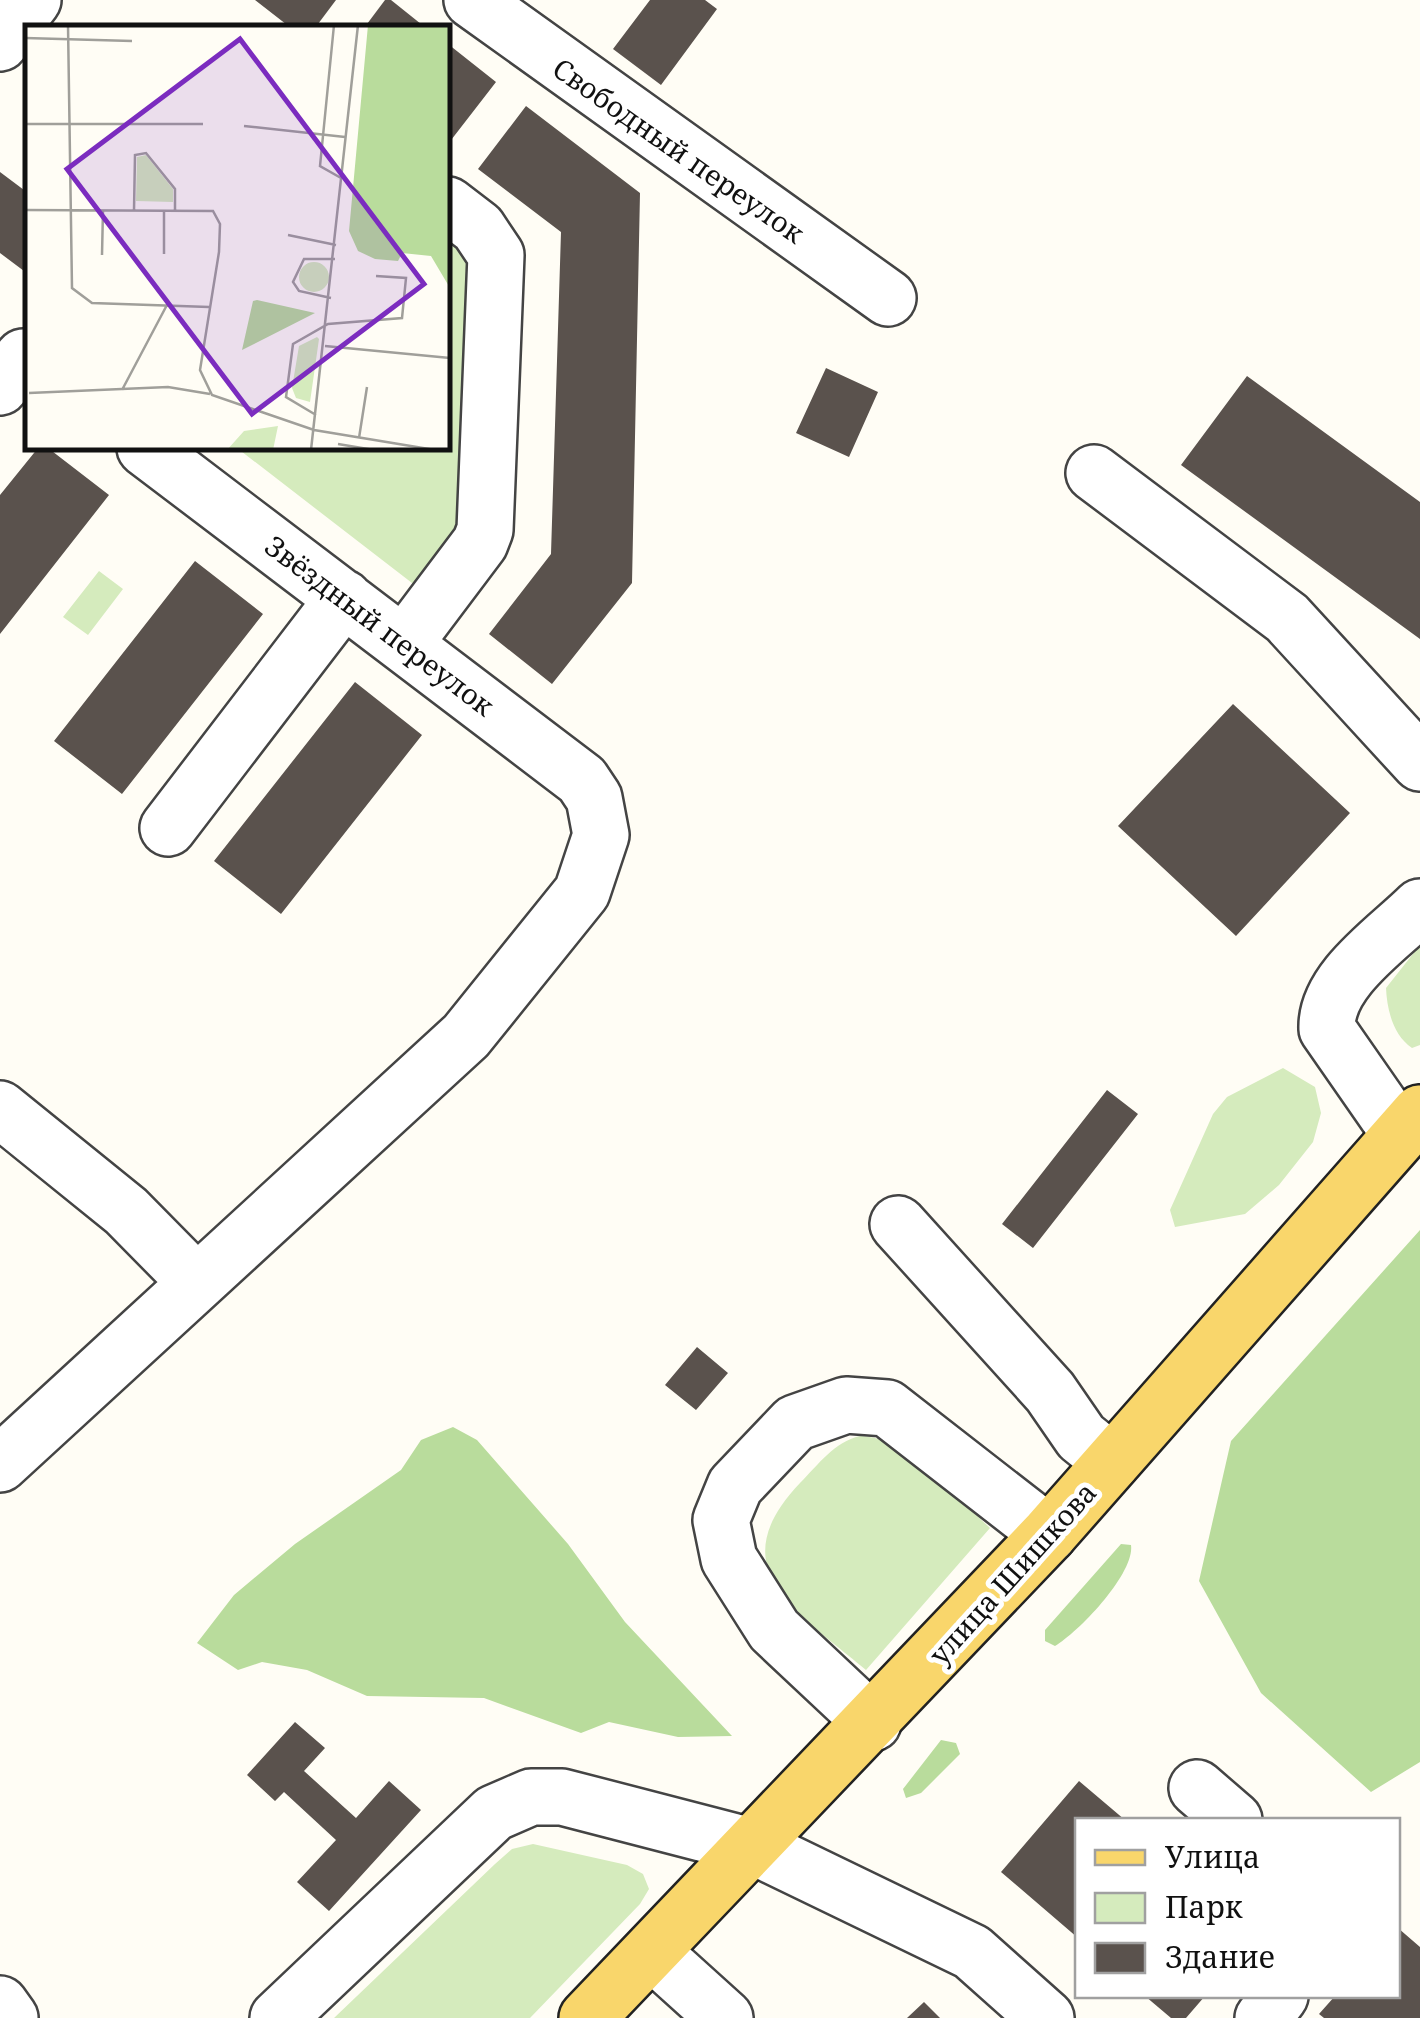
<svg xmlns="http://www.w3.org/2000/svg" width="1420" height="2018" font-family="'Noto Serif',serif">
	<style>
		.green { fill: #d5ebbd }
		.forest { fill: #b9dc9c }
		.building { fill: #5a524d }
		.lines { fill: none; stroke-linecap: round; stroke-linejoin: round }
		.minor-casing { stroke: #444; stroke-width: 60 }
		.major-casing { stroke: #222; stroke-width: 60 }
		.minor { stroke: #fff; stroke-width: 55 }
		.major { stroke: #f9d66b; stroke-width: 55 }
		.labels { text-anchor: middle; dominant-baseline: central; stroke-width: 10; stroke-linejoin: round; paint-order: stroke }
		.street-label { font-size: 28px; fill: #111; stroke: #fff }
		.inset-road { fill: none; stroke: #a09f9a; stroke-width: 2.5 }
		.view { fill: #7b2cbf; fill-opacity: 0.15; stroke: #7b2cbf; stroke-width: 5 }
		.inset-edge { fill: none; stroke: #111; stroke-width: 5 }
	</style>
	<rect width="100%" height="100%" fill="#fffdf5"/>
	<path class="green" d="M448 226 468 242 473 525 425 593 237 448H448Z
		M99 571 123 589 88 635 63 617Z
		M1420 945V1045L1412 1048C1393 1035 1387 1010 1386 988Z
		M1283 1068 1315 1087 1321 1113 1313 1142 1279 1185 1245 1214 1175 1227 1170 1210 1213 1114 1227 1097Z
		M860 1436C912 1438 954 1494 990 1528L866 1670C800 1614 717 1570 800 1483 819 1464 834 1442 860 1436Z
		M533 1844 627 1865 643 1874 649 1889 640 1904 530 2018H334L495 1864 512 1849Z"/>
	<path class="forest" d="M1420 1230V1762L1371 1792 1261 1693 1199 1581 1231 1441Z
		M453 1427 477 1440 568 1544 625 1622 732 1736 678 1737 609 1722 581 1733 484 1698 367 1696 307 1670 262 1662 238 1670 197 1643 234 1595 295 1544 401 1470 421 1440Z
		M1121 1544 1131 1545C1135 1573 1079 1632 1055 1646L1045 1641V1630Z
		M941 1740 956 1743 960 1754 921 1793 906 1798 903 1789Z"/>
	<path class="building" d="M255 0H336L315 28H291Z
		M385 0H391L426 28H364Z
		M650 0H705L717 9 661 85 613 49Z
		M448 44 496 82 448 144Z
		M526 106 640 193 632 583 552 684 489 634 551 554 561 232 478 169Z
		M0 172 28 193V274L0 253Z
		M826 368 878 392 849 457 796 433Z
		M1247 376 1420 502V639L1181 465Z
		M38 448H48L109 495 0 634V495Z
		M195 561 263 614 122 794 54 741Z
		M355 682 422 735 281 914 214 861Z
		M1233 704 1350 813 1236 936 1118 826Z
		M1107 1090 1138 1114 1033 1248 1002 1224Z
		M697 1347 728 1373 696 1410 665 1385Z
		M295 1722 325 1748 304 1771 356 1818 389 1781 421 1810 329 1911 297 1882 336 1840 284 1792 275 1801 247 1775Z
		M1079 1781 1125 1820H1078V1938L1001 1872Z
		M1398 1928 1420 1947V2018H1324L1319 2014 1335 1996H1398Z
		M1145 1996H1205L1186 2018H1171Z
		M924 2002 940 2018H907Z"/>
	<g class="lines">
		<defs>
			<path id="minor" d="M472 0 888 298
				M0 43 33 0
				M0 387 23 357
				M1094 473 1287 618 1420 763
				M404 644 480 543 485 530 496 255 478 228 448 205
				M168 828 344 598
				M0 1109 126 1211 197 1283
				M1400 1134 1327 1029C1325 980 1388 939 1420 907
				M898 1224 1050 1392 1081 1437 1112 1462
				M0 1464 466 1036 582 892 601 835 594 798 582 780 145 448
				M873 1723 774 1630 729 1559 721 1520 735 1486 795 1423 846 1405 887 1408 1049 1534
				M1197 1788 1234 1820
				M652 1952 725 2018
				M0 2004 10 2018
				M278 2018 494 1813 531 1797H562L755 1847 972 1952 1046 2018
				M1263 2018 1280 1996"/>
			<path id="major" d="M587 2018 1049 1534 1420 1113"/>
		</defs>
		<use href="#minor" class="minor-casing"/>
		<use href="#major" class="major-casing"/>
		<use href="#minor" class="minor"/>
		<use href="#major" class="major"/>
	</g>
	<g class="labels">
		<g class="street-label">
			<text transform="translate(679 150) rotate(35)">Свободный переулок</text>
			<text transform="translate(380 625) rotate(37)">Звёздный переулок</text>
			<text transform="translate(1012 1573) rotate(-48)">улица Шишкова</text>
		</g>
	</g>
	<g transform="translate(25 25)">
		<rect width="425" height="425" fill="#fffdf5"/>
		<path d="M121 130 148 164V177L111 176 112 132ZM274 252a15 15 0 1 1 30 0a15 15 0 1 1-30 0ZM292 312 294 314 285 377 271 373 267 363 274 321ZM253 401 248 425H202L219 406Z" fill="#d5ebbd"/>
		<path d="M343 0H425V263L406 231 377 228 373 236 350 234 333 226 324 206ZM228 276 232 275 290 288 217 325Z" fill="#b9dc9c"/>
		<path class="inset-road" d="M43 0 47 263 67 278 184 282M309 0 295 141 316 153M0 13 107 16M0 99H178M219 101 320 112M0 185 188 186 195 199 194 227 175 345 187 370 289 405 410 425M109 185 110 130 121 128 150 164V185M263 210 311 220M139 229V185M77 230 78 185M306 273 274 266 268 257 279 234H310M300 321 425 333M97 365 143 278M4 368 143 362 185 369M291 390 261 372 268 319 303 299 377 293 381 253 351 251M334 413 342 362M313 419 349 425M286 425 333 0"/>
		<path class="view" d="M215 14 399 259 227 389 42 144Z"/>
		<rect width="425" height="425" class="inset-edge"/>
	</g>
	<rect x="1075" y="1818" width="325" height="180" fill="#ffffff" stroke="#a0a0a0" stroke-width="2.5"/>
	<rect x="1095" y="1850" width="50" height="15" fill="#f9d66b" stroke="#a0a0a0" stroke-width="2.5"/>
	<text x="1165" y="1868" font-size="30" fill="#111111">Улица</text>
	<rect x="1095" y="1893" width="50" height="30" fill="#d5ebbd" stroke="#a0a0a0" stroke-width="2.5"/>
	<text x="1165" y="1918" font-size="30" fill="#111111">Парк</text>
	<rect x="1095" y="1943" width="50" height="30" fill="#5a524d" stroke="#a0a0a0" stroke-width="2.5"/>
	<text x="1165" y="1968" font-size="30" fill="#111111">Здание</text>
</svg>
